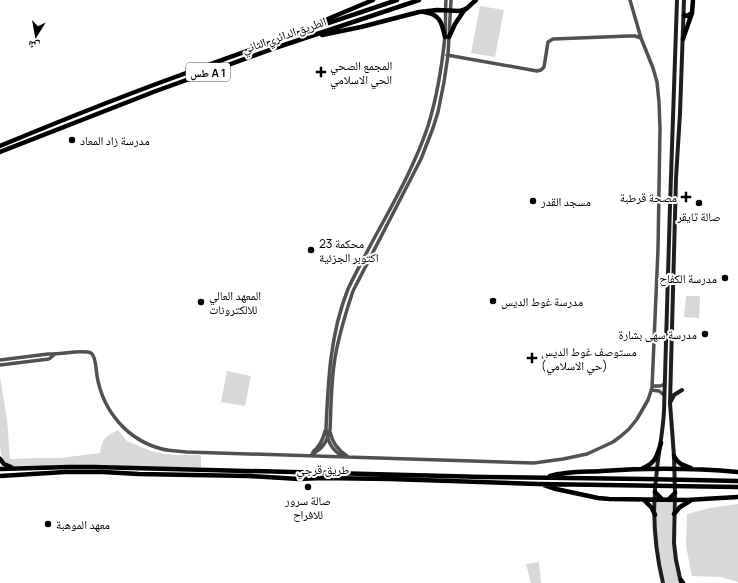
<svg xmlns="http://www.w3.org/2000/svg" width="738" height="583" font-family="Manrope,'Noto Naskh Arabic',sans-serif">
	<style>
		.green { fill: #d8d8d8 }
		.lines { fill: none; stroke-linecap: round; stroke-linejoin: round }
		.tertiary { stroke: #515151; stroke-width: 3.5 }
		.secondary { stroke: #1e1e1e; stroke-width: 4 }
		.primary { stroke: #000; stroke-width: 4.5 }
		.trunk { stroke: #000; stroke-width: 4.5 }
		.poi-dot { fill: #000; stroke: #fff; stroke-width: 1.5 }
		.labels { text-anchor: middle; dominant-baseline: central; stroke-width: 4; stroke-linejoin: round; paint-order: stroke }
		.shield { fill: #fff; stroke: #4c4c4c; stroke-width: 1 }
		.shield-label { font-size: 11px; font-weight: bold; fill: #000 }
		.street-label { font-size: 12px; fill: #000; stroke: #fff }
		.poi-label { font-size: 12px; fill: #000; stroke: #fff; text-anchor: start }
	</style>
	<rect width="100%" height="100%" fill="#fff"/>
	<path class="green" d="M480 6 504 10 495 57 471 53Z
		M686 296H700L699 318 684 317Z
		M227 371 251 376 245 406 221 402Z
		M0 376 7 420 10 459 41 458H60L100 453C103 437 105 437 118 430L127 441 151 451 164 454 179 455H201V468L92 465 11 466C1 458 1 457 0 445Z
		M657 502H672L673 546 680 583H664L656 537Z
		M738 504V582L721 577 692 576 686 546 687 514 710 508Z
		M539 562 541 583H531L526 564Z"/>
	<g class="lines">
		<path class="tertiary" d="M447 55 537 71 541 70 544 67 548 42 553 39 629 36H635L641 38
			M0 360 48 354C58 355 83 349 91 353 96 356 96 370 97 376 103 411 127 440 162 449 170 451 179 451 187 452L534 463 563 459 587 454 613 442 621 436 629 429 637 419 648 400 652 388 658 249 660 129 659 102 657 82 653 68 641 38 630 0
			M0 365 49 359 54 355
			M652 386H660L665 384
			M651 390 659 391 664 395
			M330 432C333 443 337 449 347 456
			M313 452C320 446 323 440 325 431
			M312 454C323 449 327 441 330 430 331 409 331 387 334 365 337 340 345 315 353 291L421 159 433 128 438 112 444 82 448 55 451 0
			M342 456C331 449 328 442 326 429 328 382 330 334 348 289 355 274 363 260 370 246 391 207 414 168 428 126 437 97 442 66 445 36 446 24 445 12 446 0"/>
		<path class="secondary" d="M671 401 674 395 682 390
			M663 583C654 546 652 507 657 469 659 450 663 431 664 411L670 206 677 0
			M681 583 676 560 674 543 675 493 674 456 670 403 676 178 680 113 684 0"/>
		<path class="primary" d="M681 580 683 583"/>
		<path class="trunk" d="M424 12C440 14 442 23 445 37
			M684 15 687 16 692 13
			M316 25 323 21 373 0
			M322 35 361 27 419 12 437 10 460 11 466 9 476 0
			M449 37 455 24 465 9
			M683 39 692 13 693 0
			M0 146C67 118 135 91 203 67 267 43 332 22 397 0
			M0 152 156 91 275 48 419 0
			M674 456C678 464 683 465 691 468
			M0 459 4 464 11 467
			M643 468C656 463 657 455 661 443
			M0 469 69 467H94L484 477 645 479 738 481
			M0 476 65 472H103L139 474 249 476 299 479 322 478 390 479 538 484 738 487
			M550 476C566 471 585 472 602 471 647 468 693 468 738 472
			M544 485 556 489 598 498 609 499 686 500 738 497
			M655 492 662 499
			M644 500 652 508 655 515
			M668 500 675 493
			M674 514 680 507 690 501"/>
	</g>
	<g class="poi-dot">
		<path d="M319 66h4v4h4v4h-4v4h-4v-4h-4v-4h4z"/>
		<circle cx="72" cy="140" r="4"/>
		<path d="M684 191h4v4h4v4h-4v4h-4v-4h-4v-4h4z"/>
		<circle cx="533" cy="201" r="4"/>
		<circle cx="699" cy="203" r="4"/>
		<circle cx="311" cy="250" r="4"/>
		<circle cx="725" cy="278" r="4"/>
		<circle cx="493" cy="301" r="4"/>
		<circle cx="201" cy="302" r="4"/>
		<circle cx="705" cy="334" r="4"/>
		<path d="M530 352h4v4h4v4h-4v4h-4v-4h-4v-4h4z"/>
		<circle cx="308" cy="487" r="4"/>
		<circle cx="48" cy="524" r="4"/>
	</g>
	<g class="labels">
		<rect class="shield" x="186" y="63" width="44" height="18" rx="3"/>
		<g class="shield-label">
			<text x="208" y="72">طس A 1</text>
		</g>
		<g class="street-label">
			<text transform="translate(284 35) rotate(-19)">الطريق الدائري الثاني</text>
			<text x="323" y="469">طريق قرجي</text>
		</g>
		<g class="poi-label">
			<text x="330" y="65">المجمع الصحي<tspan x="330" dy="14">الحي الاسلامي</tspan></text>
			<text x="80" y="140">مدرسة زاد المعاد</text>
			<text x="677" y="197" text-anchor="end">مصحة قرطبة</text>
			<text x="541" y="201">مسجد القدر</text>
			<text x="699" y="216" text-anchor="middle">صالة تايقر</text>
			<text x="319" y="243">محكمة 23<tspan x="319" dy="14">اكتوبر الجزئية</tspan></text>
			<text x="717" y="278" text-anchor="end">مدرسة الكفاح</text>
			<text x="209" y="295">المعهد العالي<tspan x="209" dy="14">للالكترونات</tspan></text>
			<text x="501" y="301">مدرسة غوط الديس</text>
			<text x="697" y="334" text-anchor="end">مدرسة سهى بشارة</text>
			<text x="541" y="351">مستوصف غوط الديس<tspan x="541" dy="14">(حي الاسلامي)</tspan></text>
			<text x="308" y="500" text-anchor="middle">صالة سرور<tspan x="308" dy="14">للافراح</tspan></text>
			<text x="56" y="524">معهد الموهبة</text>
		</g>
	</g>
	<g transform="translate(36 36) rotate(191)" stroke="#ffffff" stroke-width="3" paint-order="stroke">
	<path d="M0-3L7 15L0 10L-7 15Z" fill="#000000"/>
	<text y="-6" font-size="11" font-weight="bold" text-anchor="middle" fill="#000000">ش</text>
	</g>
</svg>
